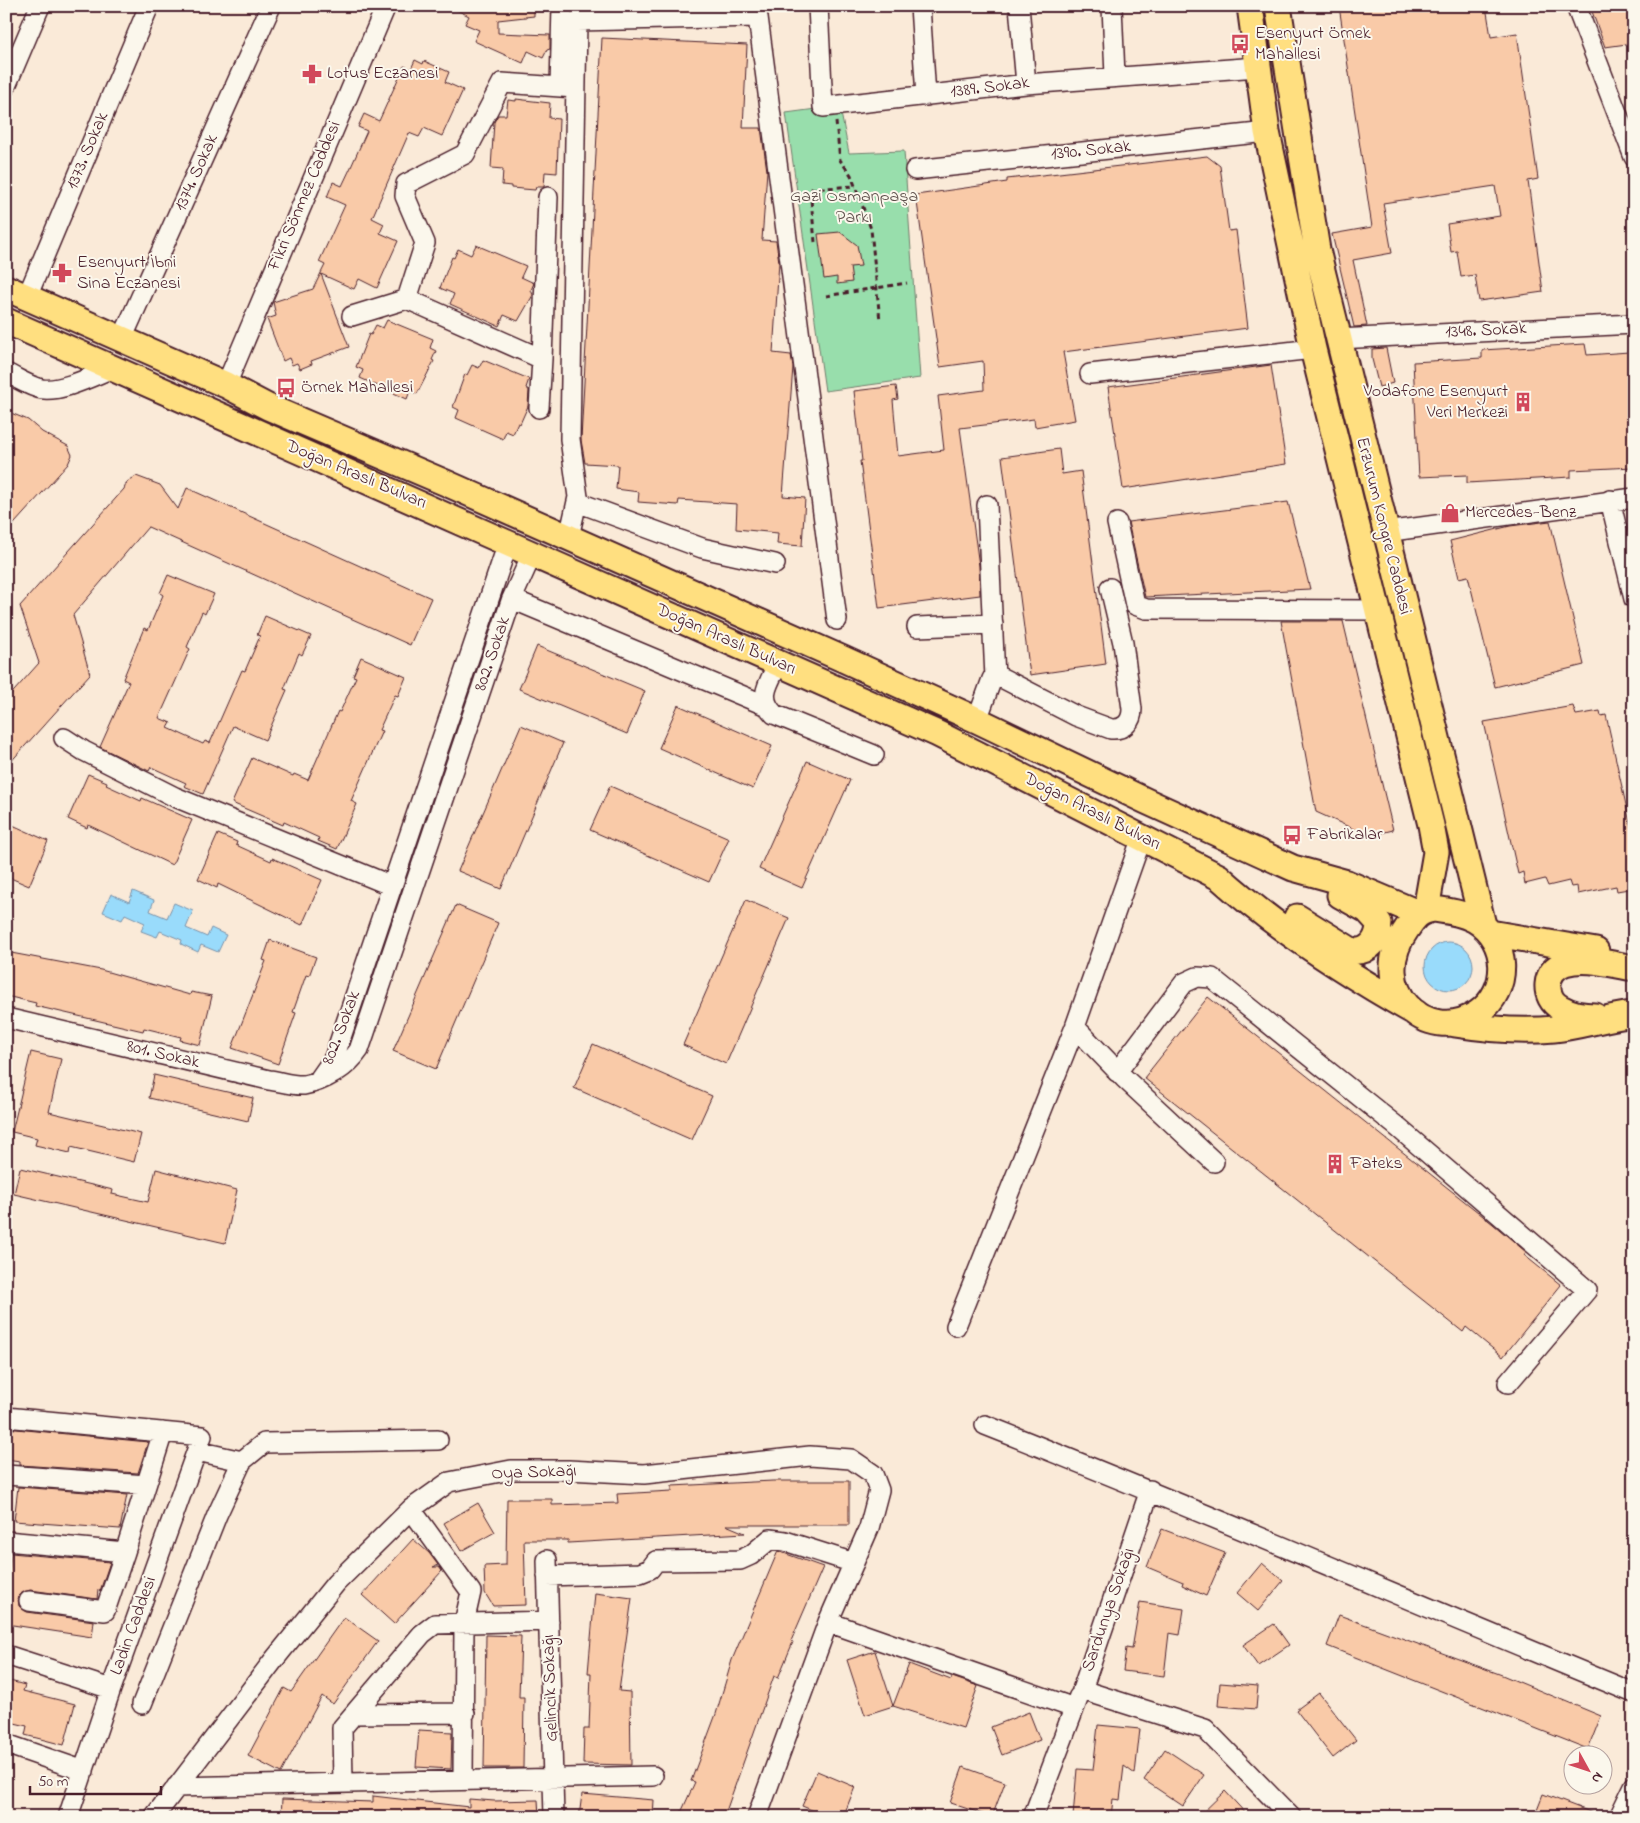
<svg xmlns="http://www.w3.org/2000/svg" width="1640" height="1823" font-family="'Indie Flower',sans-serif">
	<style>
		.green { fill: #98deac; stroke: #717e6c }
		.water { fill: #99dbfb; stroke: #7990a8 }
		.building { fill: #f9caa8; stroke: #4a1f2b }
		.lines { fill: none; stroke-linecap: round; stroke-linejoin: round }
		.minor-casing { stroke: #4a1f2b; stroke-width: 22 }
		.major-casing { stroke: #4a1f2b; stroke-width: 29 }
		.path { stroke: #4a1f2b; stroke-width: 3; stroke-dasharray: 5 4; stroke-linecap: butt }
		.minor { stroke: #fbf7ec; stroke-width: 19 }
		.major { stroke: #ffdf80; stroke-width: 25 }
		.labels { text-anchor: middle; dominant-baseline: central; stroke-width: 4; stroke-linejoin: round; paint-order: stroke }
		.poi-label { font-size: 18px; fill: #4a1f2b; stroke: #fbf7ec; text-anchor: start }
		.street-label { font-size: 18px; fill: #4a1f2b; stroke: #fbf7ec }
		.park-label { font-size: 18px; fill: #5e4f4b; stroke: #fbf7ec }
	</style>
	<rect width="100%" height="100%" fill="#faead8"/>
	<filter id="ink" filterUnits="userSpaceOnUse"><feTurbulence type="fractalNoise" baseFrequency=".02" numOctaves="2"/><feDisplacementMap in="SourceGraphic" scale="10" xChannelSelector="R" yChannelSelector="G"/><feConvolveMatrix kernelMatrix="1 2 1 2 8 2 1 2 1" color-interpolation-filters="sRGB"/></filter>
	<g filter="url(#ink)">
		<path class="green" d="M816 109 841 113 849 153 904 151 920 378 825 391 786 113Z"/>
		<path class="water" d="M133 891 154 900 150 911 167 918 174 903 193 911 186 928 207 937 211 928 226 935 218 952 201 945 198 952 181 944 182 940 160 931 157 937 141 931 145 923 125 914 122 920 103 912 111 894 129 902Z
			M1425 966a24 24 0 1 1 48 0a24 24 0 1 1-48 0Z"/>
		<path class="building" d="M449 6H534V16L498 20V33L550 35V49L547 50 543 58 528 51 523 63 474 41 479 30 465 24 469 16Z
			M1339 6H1486L1491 37 1517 33 1538 179 1528 181 1543 292 1479 301 1475 275 1461 277 1457 251 1451 252 1447 224 1500 216 1495 186 1383 203 1392 253 1353 260 1367 326 1354 327 1332 234 1372 227Z
			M1590 6H1634V43L1605 47Z
			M602 38 747 45 743 128H761L767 171 762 240 776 241 779 262 773 353 791 355 793 367 783 496 805 498 802 546 777 544 778 533 736 529 737 504 679 500 678 505 638 502 639 492 616 489 618 465 585 463 581 440Z
			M415 60 423 64 424 61 449 72 445 82 463 90 442 136 424 128 419 137 409 133 372 218 384 224 380 233 398 241 377 288 359 279 354 289 321 274 349 347 311 361 312 364 300 369 297 363 292 365 289 358 283 361 267 319 276 316 273 302 313 289 325 265 319 262 345 205 327 197 333 182 342 186 351 167 367 131 358 127 364 114 379 121 404 66 411 69Z
			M516 99 550 103 549 118 559 119 557 173 545 172 544 187H536L535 190 511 188V186L502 185 503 169 491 168 494 122 498 115H506L508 100 516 101Z
			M1207 156 1220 166 1229 231 1236 230 1248 328 1063 352 1075 420 1035 427 1034 419 960 428 979 566 980 595 879 608 860 461H862L854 391 896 386 898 399 893 400 898 456 944 450 938 396 984 390 983 361 940 367 916 195 1007 182V179Z
			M840 232 857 245 861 266 850 267 852 282 837 284V277L824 279 818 234Z
			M476 245 526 266 521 277 534 283 531 290 533 295 518 321 504 315 499 326 450 304 454 294 440 288 452 257 454 258 458 249 471 255Z
			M387 320 433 339 430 348 436 351 432 360 434 361 417 394 410 391 407 399 360 378 363 370 356 367 369 334 371 335 376 325 383 328Z
			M1585 344 1587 355 1629 352 1634 467 1571 470V477L1467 483V475L1419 477 1413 362 1482 358V350Z
			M1386 348 1393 383 1379 387 1372 359V349Z
			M483 360 529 379 526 388 529 390 528 406 520 424 518 423 513 434 506 431 503 439 456 418 459 410 453 407 465 374 467 375 472 365 479 368Z
			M1271 365 1286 464 1123 489 1108 387Z
			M6 411 28 420 42 432 68 446 72 455 68 464 6 533Z
			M1059 449 1062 474 1081 471 1106 664 1030 675 1002 457Z
			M136 476 160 485 178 509 187 488 431 598 410 645 148 527 73 615 90 674 6 767V700L39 663 20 606 124 489 127 482Z
			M1288 502 1310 589 1145 597 1128 522Z
			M1550 521 1584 665 1495 687 1468 576 1459 578 1450 541 1510 526Z
			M168 575 214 594 205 614 202 612 187 647 190 649 159 718 171 723 168 728 203 744 205 741 210 743 242 670 245 671 260 636 257 635 265 616 311 636 302 655 299 653 284 689 287 690 265 740 233 726 203 794 184 786 186 783 151 767 149 771 100 747 129 682 123 679 144 628 148 630 163 595 160 593Z
			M1281 621H1343L1393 830 1369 836 1316 812Z
			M537 646 645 691 627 734 519 689Z
			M361 657 406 677 398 696 395 695 379 730 382 731 351 801 357 804 337 849 318 841 319 838 284 822 283 825 232 803 252 758 293 776 294 774 308 780 338 711 340 712 356 677 353 676Z
			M678 705 772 746 753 789 659 748Z
			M1573 706 1576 715 1600 711 1601 716 1606 715 1634 841V888L1617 891 1616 886 1578 894 1577 886 1571 887 1569 881 1548 886 1545 879 1525 884 1523 872 1518 874 1484 722Z
			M521 725 563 743 501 889 458 871Z
			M807 761 850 780 802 888 759 869Z
			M88 774 107 782 106 785 141 801 142 798 192 820 172 865 88 825 87 828 68 819Z
			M610 786 729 838 709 882 590 830Z
			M6 822 48 841 29 886 6 876Z
			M218 834 237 842 236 845 271 861 272 858 322 880 302 925 218 884 217 888 198 879Z
			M746 900 789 918 726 1064 683 1045Z
			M456 905 498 923 436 1069 393 1051Z
			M270 940 316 957 309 976 306 975 293 1012 296 1013 278 1064 232 1048 266 961 263 960Z
			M6 952 101 970 190 995 191 992 212 996 200 1045 180 1040 181 1037 144 1028 143 1031 35 1006 36 1003 6 996Z
			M1208 997 1493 1224 1526 1252 1524 1255 1561 1285 1503 1357 1466 1327 1463 1332 1144 1078Z
			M593 1044 712 1096 692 1140 574 1088Z
			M31 1052 61 1059 49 1112 141 1134 134 1162 71 1147 70 1153 35 1145 37 1138 12 1132Z
			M154 1075 253 1098 248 1121 149 1098Z
			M20 1168 113 1190 112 1194 148 1202 156 1169 237 1190 225 1243 14 1194Z
			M6 1428 148 1442 138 1473 20 1465V1461L6 1459Z
			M773 1481H849V1525H726L745 1533 568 1543V1540H524L526 1605 493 1606 485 1593 484 1566 506 1565 507 1499H552V1505L618 1503 617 1494 672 1491V1486Z
			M18 1487 127 1495 120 1529 14 1521Z
			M478 1503 495 1532 461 1551 444 1523Z
			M1162 1529 1225 1553 1206 1596 1182 1585 1183 1582 1147 1567Z
			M413 1539 429 1553 438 1565 433 1567H439L442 1571 394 1624 362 1595Z
			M778 1551 823 1567 791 1641 793 1642 778 1678 774 1676 724 1817H679L695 1782 691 1781 716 1714 732 1660Z
			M11 1553 110 1562 100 1591 98 1590 97 1599 30 1590 20 1594 18 1599 19 1606 27 1612 94 1621 92 1637 6 1624Z
			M1262 1563 1283 1581 1258 1611 1237 1593Z
			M595 1593 632 1598 619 1691 630 1692 631 1765 583 1764 584 1729H589L591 1673H588Z
			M1140 1602 1184 1609 1180 1635 1169 1633 1164 1676 1123 1671 1126 1648 1132 1649Z
			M1339 1615 1502 1675 1601 1716 1588 1749 1327 1646Z
			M344 1617 378 1641 333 1704 322 1696 281 1773 248 1756 284 1688 291 1692Z
			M1274 1624 1289 1645 1258 1666 1243 1645Z
			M486 1635 521 1636 519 1697H524L523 1768H484Z
			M875 1651 893 1706 865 1715 847 1660Z
			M909 1664 951 1680 952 1677 978 1686 963 1728 893 1706Z
			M6 1680 25 1685 23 1691 75 1704 64 1745 25 1735 27 1726 6 1721Z
			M1220 1683 1258 1686 1256 1709 1218 1706Z
			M1319 1693 1356 1740 1333 1758 1296 1710Z
			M1029 1712 1040 1740 1002 1755 991 1727Z
			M1098 1725 1140 1729 1135 1774 1124 1766 1120 1800 1113 1799 1111 1817H1073L1077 1769 1093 1770Z
			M419 1730 452 1732 451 1769 416 1767Z
			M1165 1749 1204 1775 1183 1806 1144 1780Z
			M963 1767 1005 1782 992 1817 950 1803Z
			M817 1771 855 1787 843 1817H829L802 1806Z
			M1225 1791 1249 1817H1198Z
			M582 1794 654 1800 653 1817H579Z
			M1543 1794 1598 1815V1817H1534Z
			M373 1796 469 1807V1799L494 1801 538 1800 539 1817H281L282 1799 373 1802Z"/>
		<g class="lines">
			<defs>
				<path id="minor" d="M818 6 823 107 1026 84 1258 67
					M920 6 926 96
					M1019 6 1026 84
					M1112 6 1115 76
					M1576 6 1634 157
					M6 86 40 6
					M560 87 562 6
					M915 170 1267 132
					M27 297 149 6
					M352 316 407 299
					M122 339 271 6
					M1338 339 1634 324
					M542 359 548 197
					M6 373C17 378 30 387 42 389 62 392 95 375 113 368
					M1090 374 1313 349
					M226 385 386 6
					M539 408 542 359 407 299 425 243 405 196 406 184 465 154 502 83 575 88
					M1610 500 1634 599
					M577 502 702 548 775 564
					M987 505 995 678
					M1117 523 1135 605 1146 609 1377 610
					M1385 532 1634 498
					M569 537 578 497 570 439 577 21 758 17 837 620
					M512 599 767 706
					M917 627 993 624
					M778 664C769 683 757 697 774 714L874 755
					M977 720 992 679 1002 678 1076 716 1111 729C1124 730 1132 722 1132 709L1123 643 1110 588
					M64 738 84 751 175 797 392 886
					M6 1018 269 1080C279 1081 293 1086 304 1085 325 1081 347 1068 359 1050L511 601 532 554
					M1075 1027 1124 1078 1214 1162
					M1117 1072 1184 983 1197 977 1212 978 1395 1125 1587 1290 1508 1383
					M320 1078 334 1058 508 543
					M956 1326 1075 1027 1142 837
					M6 1417 202 1436 111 1689 68 1817
					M985 1425C1203 1511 1417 1604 1634 1693
					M197 1451 242 1461 264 1443 438 1440
					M6 1475 146 1485
					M1150 1490 1082 1690 1205 1729 1291 1817
					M411 1509 471 1592 464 1623 463 1780
					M6 1541 125 1552 105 1611 29 1601
					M125 1552 163 1432
					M547 1560 554 1817
					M547 1576 640 1573 650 1569 656 1561 740 1560 751 1555 770 1539 785 1541 854 1563
					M6 1655 111 1689
					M142 1704 217 1515 242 1461
					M354 1714 465 1713
					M6 1744 84 1771
					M343 1783 342 1728 422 1634 435 1624 549 1621
					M176 1787 653 1776
					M154 1817 273 1661 336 1583 411 1509 449 1482 511 1470H568L644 1474 810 1456 851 1459 873 1474 879 1490 869 1528 828 1622
					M757 1817 828 1622 1074 1708
					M1033 1817 1079 1696
					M1619 1817 1634 1786"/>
				<path id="major" d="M1250 6 1267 132 1313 349 1431 825 1436 852 1426 910
					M1278 6 1317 250 1483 925
					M6 288 226 385 268 407 446 483 843 659 977 720 1146 801 1293 868 1347 883 1418 913
					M6 321 938 734 1219 877C1278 930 1347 974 1416 1013
					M1434 909C1448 911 1463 913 1475 920 1509 940 1511 990 1478 1013 1426 1048 1366 987 1406 930 1414 918 1418 911 1434 909Z
					M1297 917 1352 951C1369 953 1379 940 1379 923L1367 910 1340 895
					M1490 933 1596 951
					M1595 1016C1584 1016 1571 1014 1561 1008 1542 998 1544 970 1565 963 1585 956 1613 965 1634 968
					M1455 1024C1486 1029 1522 1032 1554 1029 1581 1026 1607 1017 1634 1014"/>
			</defs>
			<use href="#minor" class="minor-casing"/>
			<use href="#major" class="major-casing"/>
			<path class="path" d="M836 122 840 160 851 175 871 229 880 321
				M815 242 810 189 856 186
				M826 296 907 283"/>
			<use href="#minor" class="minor"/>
			<use href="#major" class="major"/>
		</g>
	</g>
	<defs>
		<symbol id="bus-bare" viewBox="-9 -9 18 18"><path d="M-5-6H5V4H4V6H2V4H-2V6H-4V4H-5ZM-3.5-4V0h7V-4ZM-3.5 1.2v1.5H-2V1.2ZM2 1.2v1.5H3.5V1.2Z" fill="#d1495b" stroke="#fbf7ec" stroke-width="2.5" paint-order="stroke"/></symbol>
		<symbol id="pharmacy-bare" viewBox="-9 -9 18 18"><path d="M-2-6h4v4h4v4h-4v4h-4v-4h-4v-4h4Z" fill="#d1495b" stroke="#fbf7ec" stroke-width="2.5" paint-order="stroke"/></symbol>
		<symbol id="building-bare" viewBox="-9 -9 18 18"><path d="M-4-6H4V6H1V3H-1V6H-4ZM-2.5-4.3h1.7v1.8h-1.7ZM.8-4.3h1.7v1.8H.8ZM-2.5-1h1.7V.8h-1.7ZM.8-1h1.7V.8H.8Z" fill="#d1495b" stroke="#fbf7ec" stroke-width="2.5" paint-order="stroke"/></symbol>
		<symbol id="shop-bare" viewBox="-9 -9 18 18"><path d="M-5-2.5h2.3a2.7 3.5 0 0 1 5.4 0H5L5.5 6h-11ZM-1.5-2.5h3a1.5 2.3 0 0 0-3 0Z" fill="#d1495b" stroke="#fbf7ec" stroke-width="2.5" paint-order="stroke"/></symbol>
	</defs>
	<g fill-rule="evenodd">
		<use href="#bus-bare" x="1226" y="30" width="28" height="28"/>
		<use href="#pharmacy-bare" x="298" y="60" width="28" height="28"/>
		<use href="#pharmacy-bare" x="48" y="259" width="28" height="28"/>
		<use href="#bus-bare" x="272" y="374" width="28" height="28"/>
		<use href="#building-bare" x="1509" y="388" width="28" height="28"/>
		<use href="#shop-bare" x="1436" y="499" width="28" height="28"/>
		<use href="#bus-bare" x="1278" y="821" width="28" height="28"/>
		<use href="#building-bare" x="1321" y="1150" width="28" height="28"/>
	</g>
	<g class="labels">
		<g class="poi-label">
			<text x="1255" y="34">Esenyurt Örnek<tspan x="1255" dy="21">Mahallesi</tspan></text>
			<text x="327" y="74">Lotus Eczanesi</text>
			<text x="77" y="263">Esenyurt İbni<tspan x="77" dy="21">Sina Eczanesi</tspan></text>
			<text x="301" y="388">Örnek Mahallesi</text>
			<text x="1508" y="392" text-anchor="end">Vodafone Esenyurt<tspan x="1508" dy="21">Veri Merkezi</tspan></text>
			<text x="1465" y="513">Mercedes-Benz</text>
			<text x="1307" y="835">Fabrikalar</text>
			<text x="1350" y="1164">Fateks</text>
		</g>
		<g class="street-label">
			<text transform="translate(990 88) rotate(-7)">1389. Sokak</text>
			<text transform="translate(88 151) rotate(-67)">1373. Sokak</text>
			<text transform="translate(1091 151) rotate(-6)">1390. Sokak</text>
			<text transform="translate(197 173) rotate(-66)">1374. Sokak</text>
			<text transform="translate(305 196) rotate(-67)">Fikri Sönmez Caddesi</text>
			<text transform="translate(1486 331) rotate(-3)">1348. Sokak</text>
			<text transform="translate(356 475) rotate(23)">Doğan Araslı Bulvarı</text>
			<text transform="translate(1383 526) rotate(76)">Erzurum Kongre Caddesi</text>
			<text transform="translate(726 640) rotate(24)">Doğan Araslı Bulvarı</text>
			<text transform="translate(493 654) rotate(-71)">802. Sokak</text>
			<text transform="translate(1092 812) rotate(27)">Doğan Araslı Bulvarı</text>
			<text transform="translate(342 1028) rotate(-69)">802. Sokak</text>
			<text transform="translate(163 1055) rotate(13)">801. Sokak</text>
			<text transform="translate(534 1473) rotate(-2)">Oya Sokağı</text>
			<text transform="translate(1109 1610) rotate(-71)">Sardunya Sokağı</text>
			<text transform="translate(134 1626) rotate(-70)">Ladin Caddesi</text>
			<text transform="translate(551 1688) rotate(-92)">Gelincik Sokağı</text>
		</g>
		<g class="park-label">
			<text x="854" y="197">Gazi Osmanpaşa<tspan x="854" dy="21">Parkı</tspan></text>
		</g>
	</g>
	<rect width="1640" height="1823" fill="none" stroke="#fbf7ec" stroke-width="25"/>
	<rect x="12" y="12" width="1615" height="1798" fill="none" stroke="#4a1f2b" stroke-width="2" filter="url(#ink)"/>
	<g transform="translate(1588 1770) rotate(130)"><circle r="24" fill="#fbf7ec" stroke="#b4a19f"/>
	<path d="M0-4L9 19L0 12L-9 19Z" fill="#d1495b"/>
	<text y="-8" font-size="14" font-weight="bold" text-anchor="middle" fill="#4a1f2b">N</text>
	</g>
	<path d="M30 1786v8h131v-8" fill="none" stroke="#4a1f2b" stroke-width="2.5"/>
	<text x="38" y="1786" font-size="15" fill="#4a1f2b" stroke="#fbf7ec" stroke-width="4" paint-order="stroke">50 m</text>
</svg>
